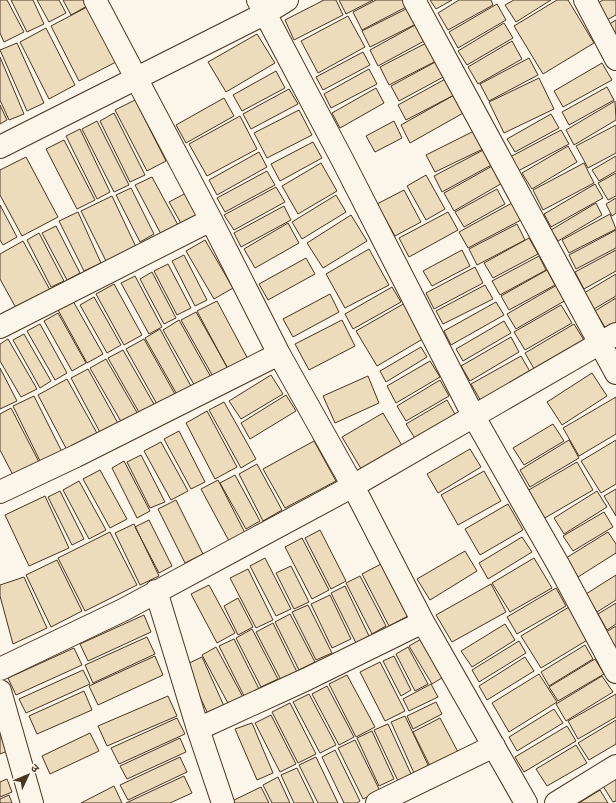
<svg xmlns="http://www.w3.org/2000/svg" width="616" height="803" font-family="'Source Sans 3','Noto Sans Devanagari',sans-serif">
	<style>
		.building { fill: #ecdcbc; stroke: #4a3520 }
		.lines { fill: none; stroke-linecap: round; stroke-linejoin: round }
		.street-casing { stroke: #4a3520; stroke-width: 24 }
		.street { stroke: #fbf6e9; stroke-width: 22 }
	</style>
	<rect width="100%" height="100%" fill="#fbf6e9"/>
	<path class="building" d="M0 0H7L24 32 4 42 0 33Z
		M11 0H33L44 24 27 32Z
		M37 0H59L66 13 49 22Z
		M63 0H86L89 5 71 15Z
		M324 0H336L343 15 294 40 285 20Z
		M339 0H373L346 14Z
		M376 0H408L410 5 362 30 353 12Z
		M430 0H452L436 9Z
		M459 0H491L493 5 448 30 438 13Z
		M514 0H551L516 22 505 5Z
		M557 0H568L594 43 543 74 514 26Z
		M603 0H616V15L605 21 596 4Z
		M497 4 506 20 458 48 449 32Z
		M87 7 116 62 79 81 51 26Z
		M408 8 416 24 370 47 362 31Z
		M348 16 365 47 318 73 301 41Z
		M616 20V43L606 26Z
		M504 23 513 38 467 65 458 51Z
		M417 24 426 40 378 66 370 50Z
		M46 28 75 85 49 99 20 42Z
		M257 34 275 63 226 92 208 62Z
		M430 41 440 59 389 85 380 67Z
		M512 41 522 59 478 84 468 67Z
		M17 43 44 103 27 111 0 50Z
		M363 52 370 65 323 90 316 77Z
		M0 57 24 114 9 120 0 100Z
		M529 58 538 75 489 101 480 84Z
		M439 60 447 75 399 101 391 86Z
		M602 63 612 80 563 107 554 91Z
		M369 69 377 84 331 108 324 94Z
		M276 71 285 88 242 111 233 95Z
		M449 77 458 93 406 120 398 105Z
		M539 78 554 109 504 133 489 102Z
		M607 87 614 100 569 125 562 112Z
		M376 88 384 103 340 128 332 113Z
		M289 89 298 104 251 129 243 114Z
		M456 94 465 112 410 143 401 125Z
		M224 98 234 116 186 143 176 125Z
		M135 100 166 161 147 171 115 110Z
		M615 101 616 120 574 145 566 130Z
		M0 105 7 120 0 124Z
		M299 110 312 135 267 158 254 133Z
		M114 113 145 175 130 182 100 121Z
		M551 114 559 128 515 152 507 139Z
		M240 116 257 149 207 176 189 144Z
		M97 121 129 185 114 192 82 129Z
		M394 121 402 138 375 152 366 136Z
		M616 125V153L588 168 576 146Z
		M80 129 110 192 97 199 66 136Z
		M476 130 485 148 435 172 426 155Z
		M561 130 569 144 518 171 510 157Z
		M64 140 95 200 77 209 46 149Z
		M313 142 322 158 280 181 271 164Z
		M568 146 577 162 532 189 522 173Z
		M487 148 495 163 442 192 434 176Z
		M259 152 267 167 217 195 209 180Z
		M616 156V171L599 181 592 170Z
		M26 157 58 217 22 236 0 195V170Z
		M321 163 337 191 298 214 282 186Z
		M584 163 594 183 543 210 533 190Z
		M494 165 504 182 454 211 444 193Z
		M267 171 275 185 225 212 217 198Z
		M616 173V196L608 200 598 183Z
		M426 175 445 209 426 220 407 186Z
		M152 177 178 225 161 234 135 185Z
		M595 184 603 198 551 227 544 214Z
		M276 187 285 202 234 230 224 215Z
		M131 188 154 234 140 242 116 195Z
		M497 189 505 204 464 227 455 212Z
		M404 190 421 222 395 236 377 204Z
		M188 192 201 214 182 225 169 202Z
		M336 195 346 212 302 239 292 222Z
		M112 196 136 247 106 261 81 211Z
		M616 198V213L612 216 606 204Z
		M512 203 521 220 468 248 459 232Z
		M596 203 602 215 558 241 551 230Z
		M0 205 17 237 3 245 0 240Z
		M284 206 291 220 241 247 234 233Z
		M78 212 101 263 84 271 59 221Z
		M448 212 458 230 409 257 399 238Z
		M610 214 616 229 569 253 562 240Z
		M351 215 367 241 323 268 307 243Z
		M288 223 299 243 255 268 244 249Z
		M517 224 525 240 477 265 469 249Z
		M56 226 80 273 67 280 42 233Z
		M616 230V248L576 269 569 255Z
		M39 233 64 281 51 287 27 240Z
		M529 238 538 254 493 278 484 263Z
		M205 240 233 288 214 299 186 251Z
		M23 241 50 290 16 308 0 279V254Z
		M369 249 389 285 345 308 326 274Z
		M462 250 470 266 432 286 423 271Z
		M616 250V271L584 289 575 272Z
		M184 255 207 300 195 306 172 261Z
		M539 256 546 270 500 295 492 281Z
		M306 258 315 274 268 300 259 284Z
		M168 264 191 308 177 315 154 271Z
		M475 267 483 283 434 309 426 293Z
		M547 270 555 285 509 310 501 296Z
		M152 272 176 318 164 324 140 279Z
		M616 274V296L594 309 584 293Z
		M135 276 162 327 149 334 121 283Z
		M114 284 142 335 124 345 96 294Z
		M485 285 493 299 443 324 436 311Z
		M557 285 566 300 516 329 507 314Z
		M392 287 401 302 353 329 345 314Z
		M330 294 339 312 293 337 283 319Z
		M94 297 121 345 107 353 80 305Z
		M616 298V328L608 332 595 311Z
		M73 301 103 354 87 363 58 310Z
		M217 301 250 363 230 373 197 311Z
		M496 302 504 315 451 345 444 331Z
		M405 303 426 337 377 366 356 331Z
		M561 305 572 323 525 350 514 332Z
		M196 312 230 372 215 380 181 320Z
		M58 313 86 363 72 371 44 321Z
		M179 320 212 379 196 388 163 330Z
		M342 320 355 346 309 370 295 344Z
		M504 321 511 333 463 361 456 349Z
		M40 324 67 373 55 380 27 331Z
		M574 324 587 345 537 374 525 353Z
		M160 329 193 390 179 398 145 338Z
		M24 334 51 381 40 388 13 340Z
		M511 337 519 352 470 381 461 366Z
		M8 339 37 389 21 397 0 361V344Z
		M144 339 176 396 158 406 126 349Z
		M421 347 427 357 386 382 380 371Z
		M123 350 155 406 140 414 108 358Z
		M521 356 532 375 482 403 471 384Z
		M106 359 139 416 123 425 90 368Z
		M430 361 440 377 396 403 387 386Z
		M0 368 17 401 0 409Z
		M88 369 120 427 102 436 71 378Z
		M592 373 607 396 562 425 547 402Z
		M271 375 283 394 241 419 229 401Z
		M368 376 379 403 335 423 323 396Z
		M67 379 98 435 68 452 38 395Z
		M440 380 449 396 406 421 397 406Z
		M286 395 296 411 250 439 241 423Z
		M34 396 62 452 41 463 13 406Z
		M616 397V434L579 456 563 428Z
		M447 400 456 416 416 440 406 424Z
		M224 402 256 459 241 468 209 410Z
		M11 408 39 462 13 475 0 450V414Z
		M207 411 237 467 215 479 186 423Z
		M383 413 404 449 363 472 342 437Z
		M553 424 564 441 524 465 513 448Z
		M179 431 205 482 191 489 164 439Z
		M569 440 579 458 530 487 520 470Z
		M616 440V484L601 493 581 461Z
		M314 441 336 481 285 508 263 469Z
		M161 442 188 491 171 500 144 451Z
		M470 449 481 467 438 493 427 474Z
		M141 455 165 502 150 508 127 462Z
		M124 461 150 511 137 518 112 468Z
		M577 462 593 490 543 519 527 491Z
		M257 464 282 510 263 521 239 474Z
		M100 470 127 519 110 528 83 479Z
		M484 471 501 501 458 525 441 495Z
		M235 475 260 521 246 529 220 483Z
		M218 480 245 533 229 541 201 489Z
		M79 481 106 530 89 539 63 490Z
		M616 489V516L604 496Z
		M60 491 84 539 72 545 48 497Z
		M597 491 607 507 564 534 554 518Z
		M45 496 69 548 29 566 5 515Z
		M176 500 203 554 185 563 158 509Z
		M508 504 523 530 480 555 465 529Z
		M604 512 613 527 573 551 563 536Z
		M149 520 172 566 159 573 135 527Z
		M134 524 159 576 140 585 115 533Z
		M320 530 346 581 331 589 305 538Z
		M110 532 137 585 85 611 58 558Z
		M608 532 616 544V553L578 577 566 558Z
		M522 537 532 552 488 579 479 563Z
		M302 538 329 590 312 599 285 547Z
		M465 551 477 571 430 600 417 579Z
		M265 558 291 609 276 616 250 566Z
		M534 558 552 588 510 612 492 583Z
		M57 560 82 611 51 627 26 575Z
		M381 564 408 616 389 626 362 574Z
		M291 566 309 602 294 609 276 573Z
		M248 569 273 620 256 628 230 578Z
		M616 575V600L597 612 586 594Z
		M360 576 386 626 372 634 346 583Z
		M24 577 47 628 13 644 0 596V585Z
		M491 584 506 612 452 642 436 615Z
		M209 585 235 633 217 643 191 594Z
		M345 586 369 636 356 643 331 593Z
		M556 588 566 606 517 634 507 617Z
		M330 595 351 639 332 648 311 604Z
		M238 598 253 627 238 635 224 606Z
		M616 603V624L607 630 598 614Z
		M308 605 332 653 316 660 292 612Z
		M569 607 589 639 541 668 521 636Z
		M290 614 315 662 299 670 275 622Z
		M144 615 151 632 88 661 80 644Z
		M273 623 297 672 281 680 256 632Z
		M505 624 515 640 472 667 461 651Z
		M616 626V647L615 648 606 632Z
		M252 629 278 679 261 687 236 638Z
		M147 637 155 654 93 683 85 665Z
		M423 638 445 676 432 684 409 646Z
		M234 639 260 691 245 698 219 646Z
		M519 641 526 653 479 682 472 670Z
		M585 645 593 659 549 686 541 672Z
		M216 647 244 699 230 707 202 655Z
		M408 647 428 684 415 691 396 654Z
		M74 648 82 665 16 695 8 678Z
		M155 656 163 675 98 705 89 686Z
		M394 656 411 690 401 696 383 661Z
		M202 657 224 706 208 714 185 665Z
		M525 657 534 671 487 700 479 686Z
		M595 659 604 674 558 701 549 687Z
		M380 662 405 711 385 721 360 672Z
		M83 670 90 684 26 713 19 699Z
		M539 674 557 702 509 732 492 703Z
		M347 675 375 727 356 737 329 684Z
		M602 676 613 692 566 721 556 704Z
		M431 684 438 697 409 711 403 699Z
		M327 686 354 737 339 745 312 694Z
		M84 691 92 710 37 734 29 716Z
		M309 694 336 745 320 753 293 702Z
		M616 694V717L578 739 568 721Z
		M168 696 177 716 107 746 98 726Z
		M436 702 442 714 413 729 407 716Z
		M290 703 316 754 298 763 272 712Z
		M554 709 563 723 517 751 509 737Z
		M271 715 296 764 280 772 255 723Z
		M405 716 429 767 414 773 391 722Z
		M177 718 185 734 119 764 111 748Z
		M440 718 458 752 430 766 413 732Z
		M616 720V744L589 760 578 743Z
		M252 723 273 773 257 780 235 729Z
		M388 724 412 776 398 781 374 730Z
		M567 726 576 741 524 772 515 757Z
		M372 731 394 779 379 786 357 738Z
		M90 733 99 751 50 774 42 756Z
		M3 734 10 750 0 754V735Z
		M180 738 186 752 127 779 120 766Z
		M355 740 380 791 363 799 338 748Z
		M576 745 587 763 547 786 536 769Z
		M335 750 360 801 357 803H344L322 757Z
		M180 757 187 772 128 800 120 785Z
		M316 757 338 803H318L299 765Z
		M297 768 314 803H294L281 775Z
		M184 776 192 793 170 803H126Z
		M278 777 290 803H272L263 785Z
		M616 778V801L613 802 603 786Z
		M7 779 12 792 0 797V782Z
		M114 786 122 803H81Z
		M261 787 269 803H231L230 802Z
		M600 790 608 803H579Z
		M9 795 12 803H0V799Z"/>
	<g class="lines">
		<defs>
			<path id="street" d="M95 0 211 220 279 354 353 486 423 622 526 803
				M258 0 343 161 474 417 559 566 616 672
				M414 0 616 373
				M585 0 616 59
				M0 147 266 13 287 0
				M0 327 211 220
				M0 492 76 456 279 354
				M156 591 198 729 223 803
				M0 669 123 610 353 486 616 334
				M0 691 32 803
				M198 729 307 679 423 622
				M377 803 494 746
				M556 803 616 766"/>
		</defs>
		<use href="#street" class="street-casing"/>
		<use href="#street" class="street"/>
	</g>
	<g transform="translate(28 775) rotate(46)" stroke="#fbf6e9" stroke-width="3" paint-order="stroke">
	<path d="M0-3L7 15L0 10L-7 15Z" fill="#4a3520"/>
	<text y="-6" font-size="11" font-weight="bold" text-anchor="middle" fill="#4a3520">उ</text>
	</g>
</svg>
